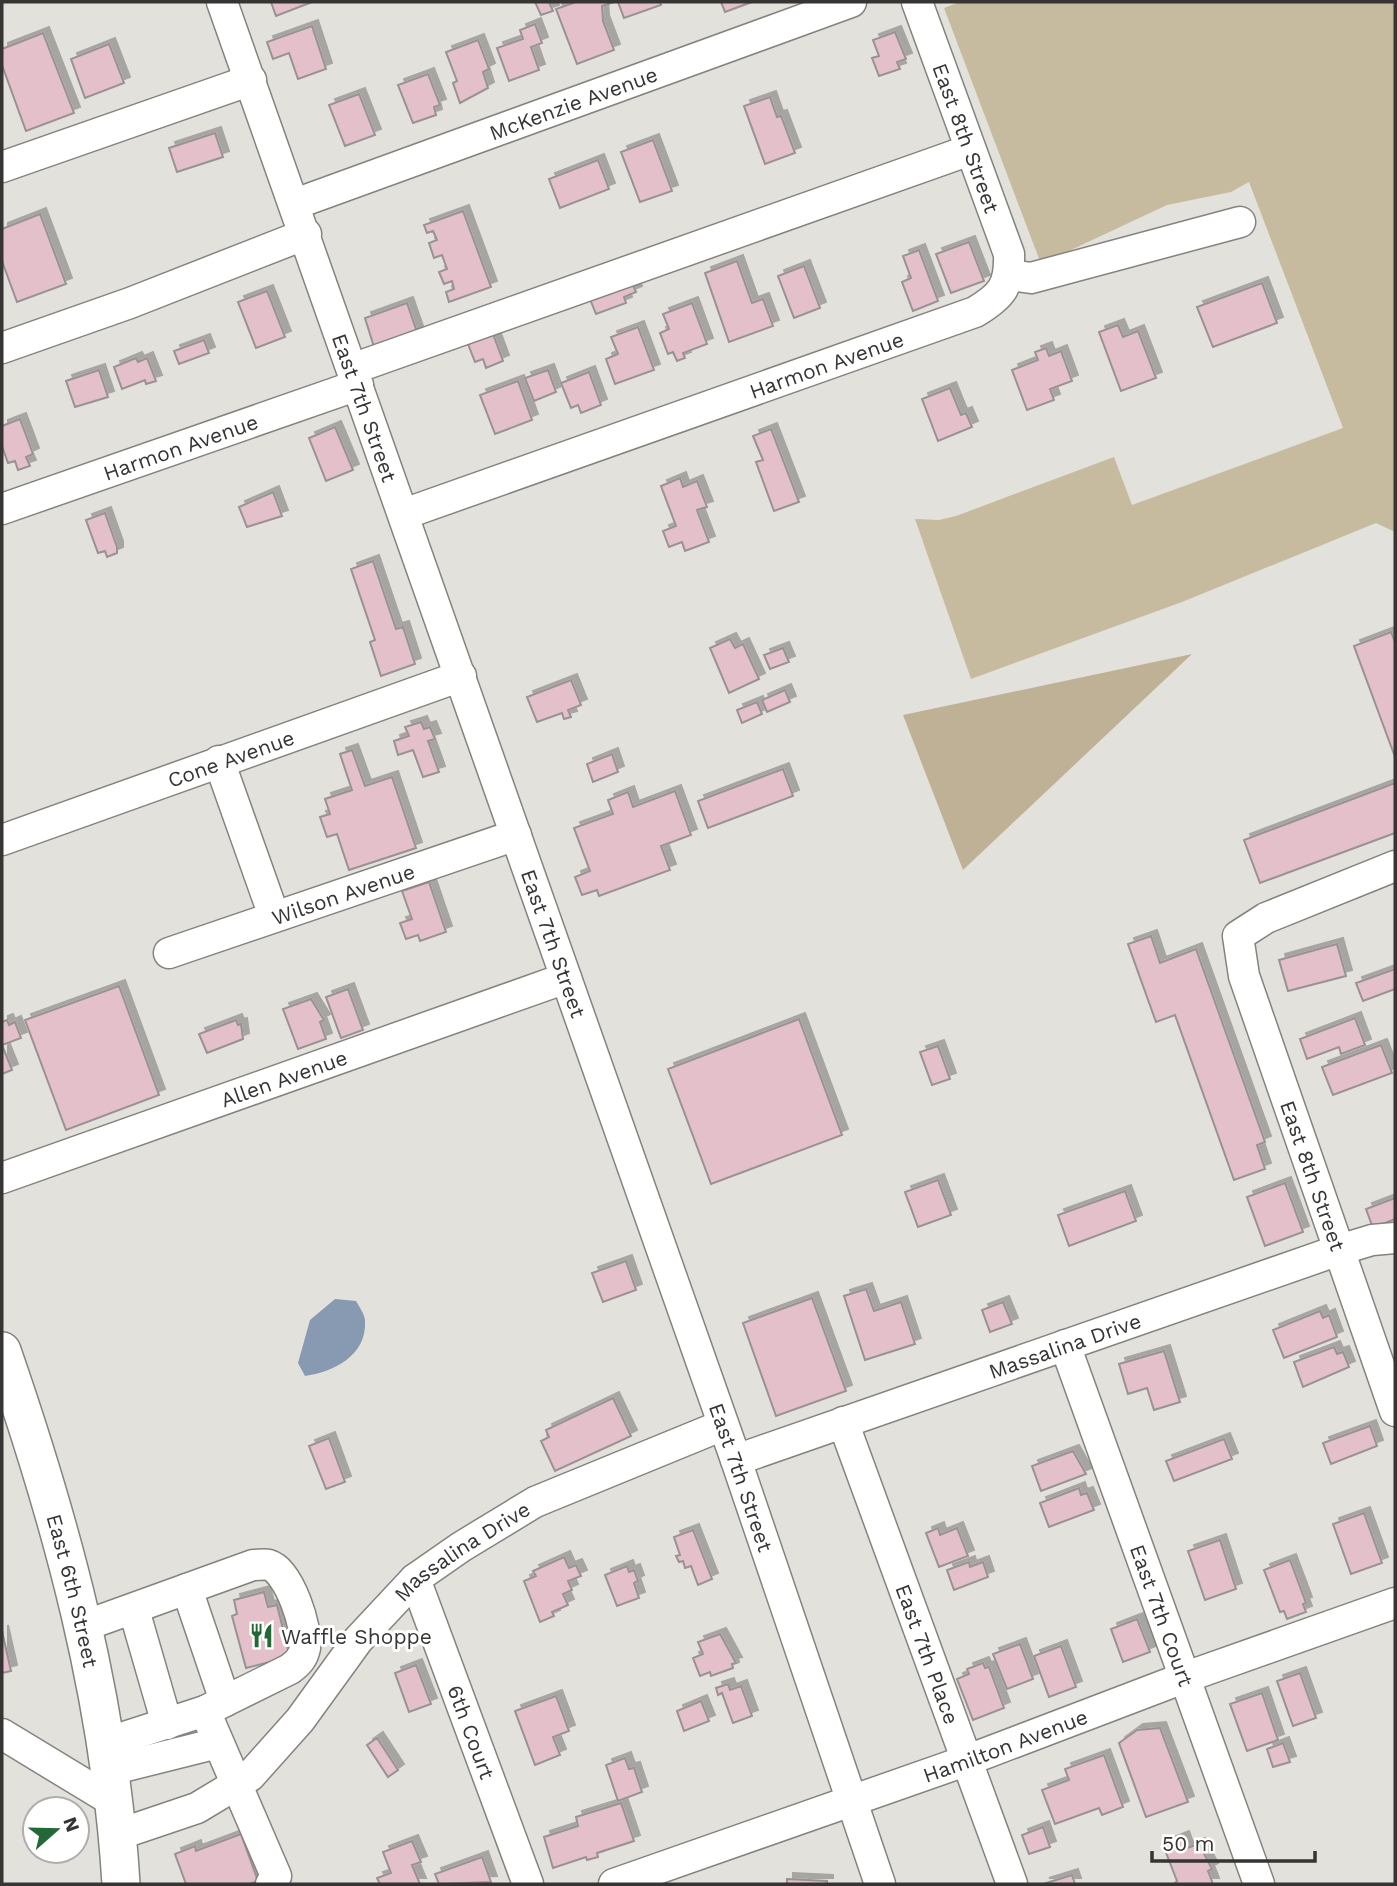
<svg xmlns="http://www.w3.org/2000/svg" width="1397" height="1886" font-family="'Work Sans',sans-serif">
	<style>
		.green { fill: #c7bb9f }
		.forest { fill: #beb195 }
		.water { fill: #889ab2 }
		.building { fill: #e3c0ca; stroke: #999294; stroke-width: 2; filter: url(#shadow) }
		.lines { fill: none; stroke-linecap: round; stroke-linejoin: round }
		.minor-casing { stroke: #85837e; stroke-width: 33 }
		.major-casing { stroke: #85837e; stroke-width: 40 }
		.minor { stroke: #fff; stroke-width: 30 }
		.major { stroke: #fff; stroke-width: 37 }
		.labels { text-anchor: middle; dominant-baseline: central; stroke-width: 6; stroke-linejoin: round; paint-order: stroke }
		.street-label { font-size: 21px; fill: #363533; stroke: #fff }
		.poi-label { font-size: 21px; fill: #363533; stroke: #fff; text-anchor: start }
	</style>
	<defs>
		<filter id="shadow"><feDropShadow dx="6" dy="-6" stdDeviation="0" flood-color="#0004"/></filter>
	</defs>
	<rect width="100%" height="100%" fill="#e3e1db"/>
	<path class="green" d="M960 2H1395V532L1376 523 1182 602 971 679 915 519 939 520 956 516 1114 457 1132 505 1343 428 1249 182 1231 192 1167 205 1041 264 944 8Z"/>
	<path class="forest" d="M1192 654 963 870 903 715Z"/>
	<path class="water" d="M335 1299 356 1301C359 1306 365 1315 365 1321 367 1356 333 1372 305 1376L298 1363 310 1320Z"/>
	<path class="building" d="M271 2H312L276 16Z
		M535 2H549L553 11 541 15Z
		M576 2H614L602 6 603 21 614 50 577 64 556 9Z
		M618 2H660L661 5 624 18Z
		M721 2H752L725 12Z
		M535 24 542 43 531 47 539 70 509 81 497 48 523 39 520 30Z
		M312 26 326 69 298 79 289 53 273 59 267 42Z
		M895 32 906 59 897 62 900 69 879 76 872 58 879 56 873 40Z
		M43 33 74 113 26 131 2 65V49Z
		M478 40 489 69 483 72 488 88 460 103 453 83 457 81 446 52Z
		M109 44 124 83 85 98 71 59Z
		M428 74 440 105 434 107 436 115 413 123 398 85Z
		M359 94 375 135 345 146 329 105Z
		M770 97 777 117 781 116 795 153 765 164 744 106Z
		M215 133 223 157 177 172 169 148Z
		M653 140 672 191 640 202 621 152Z
		M598 160 609 189 560 208 549 179Z
		M463 211 491 287 449 302 446 292 454 289 452 281 444 284 439 272 447 269 442 255 434 258 429 243 437 240 433 231 427 233 424 225Z
		M40 214 66 284 17 302 2 261V229Z
		M969 242 984 281 951 293 936 254Z
		M919 250 938 301 913 311 902 282 911 278 903 256Z
		M737 261 752 303 763 299 773 326 729 342 705 273Z
		M804 266 820 308 794 318 778 276Z
		M632 283 636 292 624 297 626 303 596 314 590 299Z
		M1262 283 1277 323 1213 347 1197 307Z
		M267 291 285 337 256 348 238 302Z
		M407 303 417 332 374 347 365 318Z
		M692 303 707 344 683 353 685 358 677 361 673 352 668 354 660 333 669 329 663 314Z
		M1118 325 1123 337 1138 331 1156 378 1121 391 1099 332Z
		M638 327 654 370 615 384 606 359 618 354 611 337Z
		M493 334 503 361 486 368 483 359 475 362 468 344Z
		M204 340 209 353 179 364 174 351Z
		M1046 348 1049 356 1061 351 1072 381 1050 389 1054 400 1027 410 1012 370 1038 360 1035 352Z
		M136 358 138 362 147 358 156 381 146 384 145 380 122 389 114 367Z
		M99 370 108 397 75 407 66 381Z
		M548 370 556 392 534 401 525 378Z
		M589 372 601 405 581 413 578 405 571 408 561 383Z
		M518 381 532 420 495 434 480 395Z
		M950 388 961 415 966 413 972 427 938 441 922 399Z
		M20 419 33 454 26 457 30 466 18 470 15 461 8 463 2 446V426Z
		M335 427 353 470 326 481 309 438Z
		M771 429 799 502 774 511 756 462 763 460 753 436Z
		M680 478 683 487 697 481 707 507 697 510 709 542 685 551 682 542 669 547 663 531 676 526 661 486Z
		M273 492 282 516 247 527 239 507Z
		M105 513 117 547V553L107 557 105 551 98 553 86 520Z
		M373 561 396 629 403 627 415 664 381 676 370 642 375 640 351 569Z
		M1391 632 1395 642V757L1354 646Z
		M730 639 735 648 743 644 759 679 729 693 710 648Z
		M783 648 789 662 770 669 764 655Z
		M571 680 581 705 568 710 571 717 564 719 562 713 537 722 527 697Z
		M785 690 790 702 767 712 762 700Z
		M757 702 762 714 742 723 737 710Z
		M421 722 424 729 430 727 435 739 428 741 439 772 423 777 413 750 398 755 394 741 409 736 405 727Z
		M352 750 365 786 392 777 416 848 349 870 337 834 327 837 320 817 330 814 325 799 352 790 340 754Z
		M612 754 618 772 593 782 587 764Z
		M783 769 793 796 708 828 698 801Z
		M1395 783V833L1260 883 1244 840Z
		M675 791 691 835 661 846 670 870 599 896 597 890 582 895 575 877 590 871 574 828 613 814 608 800 628 792 633 807Z
		M429 882 446 932 420 941 418 935 406 939 400 923 412 919 402 891Z
		M1151 936 1160 963 1196 949 1265 1142 1257 1145 1265 1169 1234 1180 1175 1015 1156 1022 1128 944Z
		M1337 944 1346 976 1288 991 1279 960Z
		M1395 969V989L1363 1001 1356 983Z
		M119 986 159 1095 66 1130 25 1020Z
		M348 989 363 1030 341 1038 326 997Z
		M311 999 324 1020 320 1022 326 1039 298 1049 283 1009Z
		M1355 1018 1365 1045 1341 1054 1339 1047 1307 1059 1300 1039Z
		M799 1019 842 1135 711 1184 668 1069Z
		M7 1020 9 1025 15 1022 21 1038 2 1045 12 1070 2 1074V1022Z
		M236 1020 238 1025 241 1024 243 1039 207 1053 199 1034Z
		M1381 1045 1392 1073 1333 1095 1322 1067Z
		M938 1046 950 1079 932 1085 920 1052Z
		M938 1180 951 1215 918 1227 905 1192Z
		M1285 1183 1303 1232 1265 1246 1247 1197Z
		M1125 1191 1136 1221 1069 1246 1058 1215Z
		M1395 1198V1219L1373 1228 1366 1209Z
		M626 1261 636 1290 603 1302 592 1273Z
		M866 1289 874 1311 901 1302 915 1344 865 1360 844 1296Z
		M812 1298 846 1391 776 1416 743 1323Z
		M1003 1302 1012 1324 990 1332 982 1310Z
		M1320 1311 1323 1318 1329 1315 1337 1337 1284 1358 1273 1330Z
		M1334 1347 1337 1354 1343 1352 1349 1367 1303 1387 1294 1362Z
		M1164 1351 1180 1402 1154 1410 1147 1388 1128 1394 1119 1364Z
		M613 1398 631 1436 555 1471 541 1441 549 1437 546 1430Z
		M1370 1426 1377 1446 1331 1464 1323 1443Z
		M329 1438 345 1482 326 1489 309 1446Z
		M1224 1439 1232 1459 1174 1481 1166 1461Z
		M1073 1451 1086 1474 1041 1491 1032 1466Z
		M1079 1488 1081 1495 1087 1493 1094 1510 1049 1527 1040 1503Z
		M1364 1513 1382 1563 1351 1574 1333 1524Z
		M938 1528 940 1535 957 1528 968 1556 939 1567 926 1533Z
		M693 1530 712 1579 698 1585 691 1566 685 1568 683 1561 679 1562 676 1556 680 1555 674 1537Z
		M1220 1540 1236 1589 1205 1600 1188 1551Z
		M564 1557 569 1568 576 1565 581 1576 568 1581 572 1590 563 1594 568 1605 552 1612 554 1616 540 1622 524 1581 536 1576 533 1571Z
		M1290 1560 1306 1603 1303 1604 1306 1612 1287 1619 1284 1611 1280 1612 1264 1570Z
		M969 1562 970 1567 983 1562 988 1577 954 1590 947 1570Z
		M627 1566 629 1572 634 1570 638 1581 634 1583 639 1598 617 1606 605 1575Z
		M264 1592 268 1607 277 1605 290 1657 246 1668 232 1616 237 1614 234 1600Z
		M1137 1619 1150 1652 1123 1662 1111 1629Z
		M2 1631 11 1671 2 1673Z
		M720 1634 736 1663 732 1664 733 1668 711 1676 710 1672 700 1676 693 1658 703 1654 698 1642Z
		M1020 1644 1033 1679 1007 1689 993 1654Z
		M1061 1646 1076 1687 1049 1697 1034 1656Z
		M983 1663 985 1668 989 1667 1004 1708 973 1720 957 1679 969 1674 967 1669Z
		M416 1665 431 1704 409 1712 395 1673Z
		M1300 1673 1316 1718 1293 1726 1277 1681Z
		M728 1684 730 1690 741 1686 752 1716 733 1723 722 1693 718 1695 716 1688Z
		M1262 1693 1278 1740 1247 1751 1230 1704Z
		M556 1696 569 1731 553 1737 560 1755 535 1765 515 1711Z
		M701 1701 709 1721 684 1731 677 1711Z
		M1160 1728 1188 1802 1146 1817 1119 1743 1137 1730Z
		M377 1738 398 1770 388 1777 367 1745Z
		M1283 1743 1290 1762 1273 1767 1267 1749Z
		M1104 1755 1123 1807 1102 1815 1099 1808 1055 1824 1042 1790 1069 1780 1065 1769Z
		M625 1758 629 1769 634 1768 642 1792 618 1801 606 1765Z
		M621 1803 634 1841 597 1853 598 1857 587 1860 586 1857 553 1868 544 1837 578 1826 576 1817Z
		M1043 1827 1050 1847 1029 1854 1022 1835Z
		M241 1834 258 1881 249 1884H186L175 1854 195 1846 196 1851Z
		M1183 1837 1187 1848 1199 1844 1212 1869 1208 1871 1213 1884H1174L1177 1881 1163 1845Z
		M412 1841 421 1862 412 1865 420 1884H380L377 1878 391 1873 383 1852Z
		M482 1857 491 1882 439 1884 435 1874Z
		M1072 1875 1075 1884H1043Z
		M787 1879 827 1881V1884H787Z"/>
	<g class="lines">
		<defs>
			<g id="minor">
				<path id="s1" d="M222 2 736 1460 880 1884"/>
				<path d="M2 167 251 80"/>
				<path id="s2" d="M295 204 851 2"/>
				<path d="M1010 275 1031 278 1240 222"/>
				<path d="M2 348 130 303 306 234"/>
				<path d="M352 369 970 150"/>
				<path id="s3" d="M2 509 358 385"/>
				<path id="s4" d="M404 514 975 312C1002 296 1010 286 1009 254L917 2"/>
				<path d="M219 761 274 916"/>
				<path id="s5" d="M2 840 461 676"/>
				<path id="s6" d="M1395 866 1266 918 1238 936 1244 976 1395 1411"/>
				<path id="s7" d="M169 953 516 835"/>
				<path id="s8" d="M2 1178 566 978"/>
				<path id="s9" d="M1065 1345 1259 1884"/>
				<path id="s10" d="M843 1422 1012 1884"/>
				<path id="s11" d="M736 1460 1339 1250 1372 1240 1395 1238"/>
				<path id="s12" d="M415 1579 528 1884"/>
				<path d="M187 1589 225 1701"/>
				<path d="M134 1610 167 1724"/>
				<path d="M84 1626 253 1565C258 1565 265 1564 269 1565 289 1571 308 1628 305 1648 303 1658 298 1663 290 1669L205 1711 106 1743"/>
				<path d="M205 1711 276 1876 271 1884"/>
				<path d="M2 1734 114 1802"/>
				<path d="M110 1770 218 1743"/>
				<path id="s13" d="M117 1835 197 1808 250 1776 300 1720 358 1640 415 1579 461 1547 535 1502 723 1425"/>
				<path id="s14" d="M614 1884 968 1760 1186 1677 1395 1603"/>
			</g>
			<g id="major">
				<path id="s15" d="M2 1351C62 1524 110 1700 121 1884"/>
			</g>
		</defs>
		<use href="#minor" class="minor-casing"/>
		<use href="#major" class="major-casing"/>
		<use href="#minor" class="minor"/>
		<use href="#major" class="major"/>
	</g>
	<defs>
		<symbol id="restaurant-bare" viewBox="-9 -9 18 18"><path d="M-5-6h1v4h1v-4h1v4h1v-4h1v5L-1.5 .5V6h-2V.5L-5-1ZM5-6V6H3V1.5H1.5Q1.5-4 5-6Z" fill="#216936" stroke="#fff" stroke-width="2.5" paint-order="stroke"/></symbol>
	</defs>
	<g fill-rule="evenodd">
		<use href="#restaurant-bare" x="244" y="1618" width="35" height="35"/>
	</g>
	<g class="labels">
		<g class="street-label">
			<text stroke="none"><textPath href="#s2" startOffset="296">McKenzie Avenue</textPath></text>
			<text transform="translate(966 138) rotate(70)">East 8th Street</text>
			<text stroke="none"><textPath href="#s4" startOffset="448">Harmon Avenue</textPath></text>
			<text stroke="none"><textPath href="#s1" startOffset="430">East 7th Street</textPath></text>
			<text stroke="none"><textPath href="#s3" startOffset="189">Harmon Avenue</textPath></text>
			<text stroke="none"><textPath href="#s5" startOffset="243">Cone Avenue</textPath></text>
			<text stroke="none"><textPath href="#s7" startOffset="184">Wilson Avenue</textPath></text>
			<text stroke="none"><textPath href="#s1" startOffset="998">East 7th Street</textPath></text>
			<text stroke="none"><textPath href="#s8" startOffset="299">Allen Avenue</textPath></text>
			<text stroke="none"><textPath href="#s6" startOffset="424">East 8th Street</textPath></text>
			<text stroke="none"><textPath href="#s11" startOffset="348">Massalina Drive</textPath></text>
			<text stroke="none"><textPath href="#s1" startOffset="1564">East 7th Street</textPath></text>
			<text stroke="none"><textPath href="#s13" startOffset="458">Massalina Drive</textPath></text>
			<text stroke="none"><textPath href="#s15" startOffset="250">East 6th Street</textPath></text>
			<text stroke="none"><textPath href="#s9" startOffset="287">East 7th Court</textPath></text>
			<text stroke="none"><textPath href="#s10" startOffset="247">East 7th Place</textPath></text>
			<text stroke="none"><textPath href="#s12" startOffset="163">6th Court</textPath></text>
			<text stroke="none"><textPath href="#s14" startOffset="415">Hamilton Avenue</textPath></text>
		</g>
		<g class="poi-label">
			<text x="281" y="1636">Waffle Shoppe</text>
		</g>
	</g>
	<rect width="1397" height="1886" fill="none" stroke="#363533" stroke-width="7"/>
	<g transform="translate(56 1830) rotate(70)"><circle r="33" fill="#ffffff" stroke="#afaead" stroke-width="2"/>
	<path d="M0-5L12 26L0 18L-12 26Z" fill="#216936"/>
	<text y="-10" font-size="19" font-weight="bold" text-anchor="middle" fill="#363533">N</text>
	</g>
	<path d="M1152 1851v10h163v-10" fill="none" stroke="#363533" stroke-width="3.5"/>
	<text x="1162" y="1851" font-size="21" fill="#363533" stroke="#ffffff" stroke-width="5" paint-order="stroke">50 m</text>
</svg>
